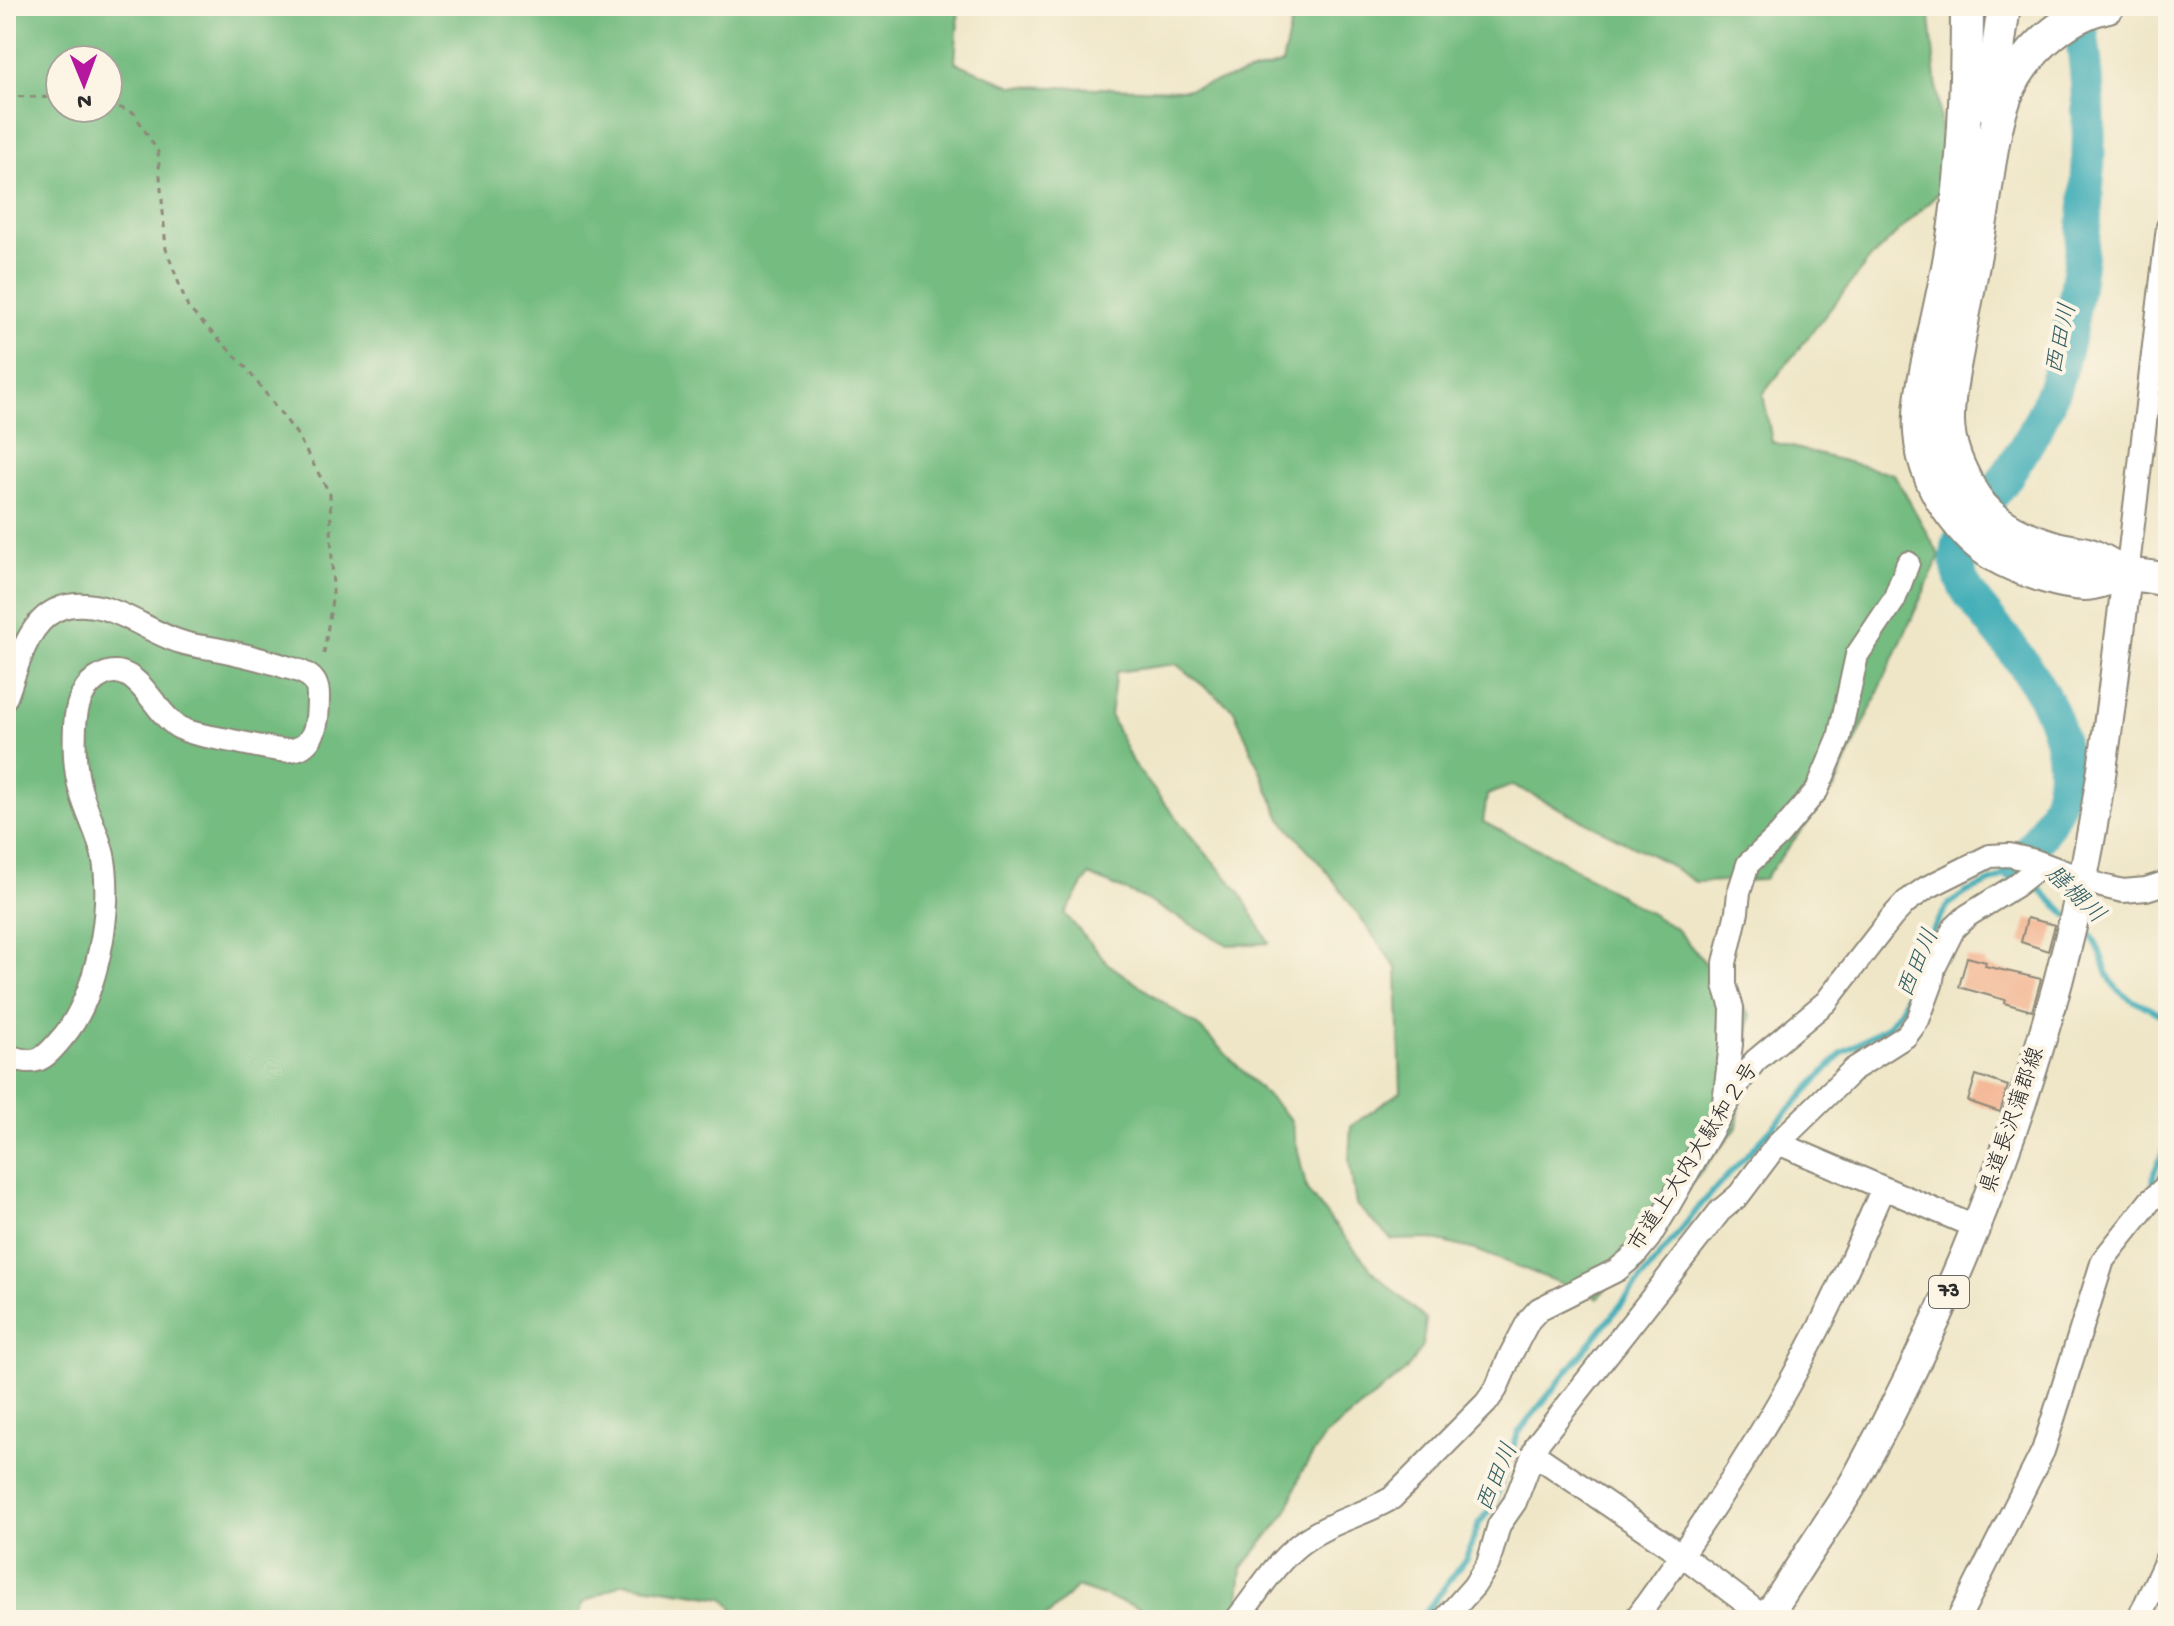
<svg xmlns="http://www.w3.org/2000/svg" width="2174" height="1626" font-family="'Gochi Hand','Klee One',sans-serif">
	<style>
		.forest { fill: #75bc81; stroke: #507456; stroke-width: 2; fill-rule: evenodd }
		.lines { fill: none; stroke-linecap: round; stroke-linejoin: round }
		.stream { stroke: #3aabb6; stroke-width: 6 }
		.river { stroke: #3aabb6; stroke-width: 34 }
		.building { fill: #f3b390 }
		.minor-casing { stroke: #8d8879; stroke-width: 26 }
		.major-casing { stroke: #8d8879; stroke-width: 32 }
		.highway-casing { stroke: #8d8879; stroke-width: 36 }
		.path { stroke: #8d8879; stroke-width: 3; stroke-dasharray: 6 6; stroke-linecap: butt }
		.minor { stroke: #fff; stroke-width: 22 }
		.major { stroke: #fff; stroke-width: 28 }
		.highway { stroke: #fff; stroke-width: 32 }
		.labels { text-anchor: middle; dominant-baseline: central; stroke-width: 8; stroke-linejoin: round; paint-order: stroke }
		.shield { fill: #fcf5e5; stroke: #6a6863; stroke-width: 2 }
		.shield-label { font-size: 20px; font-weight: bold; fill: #2b2b2b }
		.street-label { font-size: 22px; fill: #2b2b2b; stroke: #fcf5e5 }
		.water-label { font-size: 24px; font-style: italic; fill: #315e63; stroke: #fcf5e5 }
	</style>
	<rect width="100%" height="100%" fill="#fcf5e5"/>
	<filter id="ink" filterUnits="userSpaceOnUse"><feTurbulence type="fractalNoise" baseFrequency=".0125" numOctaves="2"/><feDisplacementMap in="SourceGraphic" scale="16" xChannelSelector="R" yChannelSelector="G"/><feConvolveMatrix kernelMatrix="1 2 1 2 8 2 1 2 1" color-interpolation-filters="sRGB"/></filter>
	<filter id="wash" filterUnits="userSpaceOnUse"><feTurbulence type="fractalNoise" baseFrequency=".006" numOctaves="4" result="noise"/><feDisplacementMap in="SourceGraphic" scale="32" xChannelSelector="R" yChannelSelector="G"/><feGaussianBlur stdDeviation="1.8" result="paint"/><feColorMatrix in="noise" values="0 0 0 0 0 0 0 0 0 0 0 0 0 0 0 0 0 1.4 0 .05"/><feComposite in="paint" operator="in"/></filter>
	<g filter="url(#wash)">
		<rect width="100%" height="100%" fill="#efe6c7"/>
		<path class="forest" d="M6 6H959L955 62 1012 86 1185 90 1282 64 1295 6H1929L1946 186 1870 259 1763 394 1772 442 1894 474 1940 556 1835 787 1763 880 1695 882 1661 860 1513 785 1487 795 1483 822 1555 857 1676 929 1750 1015 1737 1127 1598 1298 1476 1250 1430 1239 1392 1240 1356 1205 1349 1160 1351 1126 1401 1091 1397 969 1329 874 1281 819 1234 710 1176 664 1116 672 1110 715 1132 762 1190 835 1239 891 1269 943 1228 945 1143 898 1089 875 1065 914 1107 963 1200 1028 1291 1120 1307 1191 1375 1274 1426 1320 1422 1348 1405 1371 1324 1437 1301 1473 1287 1512 1242 1568 1237 1619 1162 1616 1077 1587 1043 1620H743L724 1598 623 1583 583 1603 576 1620H6ZM60 60H108V108H60Z"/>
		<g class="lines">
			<path class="stream" d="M2029 879 2067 915
				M2079 924C2108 946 2098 968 2118 990 2132 1004 2152 1007 2168 1019
				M2168 1140 2154 1173 2153 1186 2168 1211
				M1414 1620 1426 1612 1466 1558 1479 1524 1493 1505 1518 1433 1704 1201 1842 1053 1888 1026 1901 1008 1931 933 1948 905 1967 892 1998 879 2016 866 2018 868"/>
			<path class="river" d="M2016 866C2032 847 2051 824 2059 800 2080 735 2030 669 1991 622 1973 599 1953 580 1958 548 1960 531 1987 502 1998 488 2013 468 2027 444 2039 422 2064 374 2072 323 2079 271 2091 183 2094 94 2077 6"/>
		</g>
		<g id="blocks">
			<path class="building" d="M2027 918 2055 925 2048 951 2021 942Z
				M1967 957 1986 962 1985 966 2041 979 2032 1011 2004 1003 2005 1000 1959 987Z
				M1976 1075 2008 1086 2000 1112 1968 1101Z"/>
		</g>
	</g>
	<g filter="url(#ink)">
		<use href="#blocks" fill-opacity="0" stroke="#8d8879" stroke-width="2"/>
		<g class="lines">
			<defs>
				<path id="minor" d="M2127 575 2168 227
					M6 697C17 669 26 624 56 610 70 603 88 604 103 608 130 615 154 634 181 642 192 646 205 647 216 649 240 654 263 659 286 667 294 669 302 671 309 676 316 681 318 688 318 696 318 712 318 736 303 746 297 750 286 751 280 750 264 748 248 744 232 741 215 737 196 736 180 728 153 715 136 651 96 679 80 691 76 708 75 726 74 747 75 773 81 792 87 814 98 833 103 855 114 906 97 999 62 1038 43 1061 36 1067 6 1055
					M1724 1102 1731 1044 1732 1008 1725 985V963L1737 912 1739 892 1748 864 1779 835 1817 790 1839 738 1857 655 1894 600 1908 563
					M1778 1143 1975 1227
					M1533 1453 1682 1555 1768 1620
					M1236 1620C1256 1596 1272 1567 1296 1547 1324 1523 1362 1516 1392 1498L1486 1403 1496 1389 1511 1354 1529 1320 1539 1309 1617 1270 1635 1255 1649 1238 1666 1210 1740 1081 1755 1061 1826 1002 1892 917 1906 902 1926 888 1990 856 2009 855 2035 861 2102 886 2123 891 2146 889 2168 882
					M1444 1620 1474 1586 1488 1564 1499 1525 1515 1502 1537 1444 1720 1211 1739 1195 1778 1143 1854 1069 1906 1036 1918 1020 1931 985 1934 968 1954 928 1967 916 2015 886 2043 864
					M1635 1620C1705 1523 1772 1423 1825 1316 1846 1274 1864 1231 1883 1188
					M1958 1620 2043 1451 2103 1260 2150 1201 2165 1187 2168 1180
					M2138 1620 2168 1556"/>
				<path id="major" d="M1765 1620C1784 1592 1802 1562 1821 1534 1833 1515 1846 1497 1857 1477 1950 1308 2023 1127 2069 939 2099 820 2112 696 2127 575"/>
				<path id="highway" d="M1967 6C1967 79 1965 151 1955 224 1950 264 1941 303 1932 343 1926 372 1918 403 1920 433 1922 464 1937 497 1957 521 1969 537 1985 551 2003 560 2025 571 2060 583 2084 584 2098 584 2112 576 2126 575 2139 574 2155 578 2168 580
					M2108 6C2064 15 2023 54 2006 95 1990 137 1988 182 1980 226 1973 267 1964 309 1957 351 1953 372 1948 394 1948 417 1947 445 1960 472 1974 496 1993 526 2028 540 2060 549 2070 551 2080 552 2090 555 2103 560 2115 568 2127 575
					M1994 110 1999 42 2004 6"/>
			</defs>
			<use href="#minor" class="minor-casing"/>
			<use href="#major" class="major-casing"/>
			<use href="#highway" class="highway-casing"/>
			<path class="path" d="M6 96 60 98
				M108 103 134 113 158 152 166 249 188 308 243 364 296 433 330 494 333 593 323 660"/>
			<use href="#minor" class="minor"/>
			<use href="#major" class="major"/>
			<use href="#highway" class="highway"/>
		</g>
	</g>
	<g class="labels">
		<rect class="shield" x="1929" y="1276" width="40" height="32" rx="6"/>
		<g class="shield-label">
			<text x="1949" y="1292">73</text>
		</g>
		<g class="street-label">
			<text transform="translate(2014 1121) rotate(-71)">県道長沢蒲郡線</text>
			<text transform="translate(1695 1158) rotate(-57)">市道上大内大駄和２号</text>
		</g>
		<g class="water-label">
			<text transform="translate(2063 339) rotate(-78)">西田川</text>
			<text transform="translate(2074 896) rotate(44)">膳棚川</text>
			<text transform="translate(1920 964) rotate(-67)">西田川</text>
			<text transform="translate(1499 1478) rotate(-67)">西田川</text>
		</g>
	</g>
	<rect width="2174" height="1626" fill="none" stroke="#fcf5e5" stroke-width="32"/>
	<g transform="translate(84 84) rotate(179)"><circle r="38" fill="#fcf5e5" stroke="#a8a49b" stroke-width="2"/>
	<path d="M0-6L14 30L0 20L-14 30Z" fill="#b5179e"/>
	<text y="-12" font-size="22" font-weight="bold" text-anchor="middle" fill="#2b2b2b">N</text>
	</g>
</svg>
